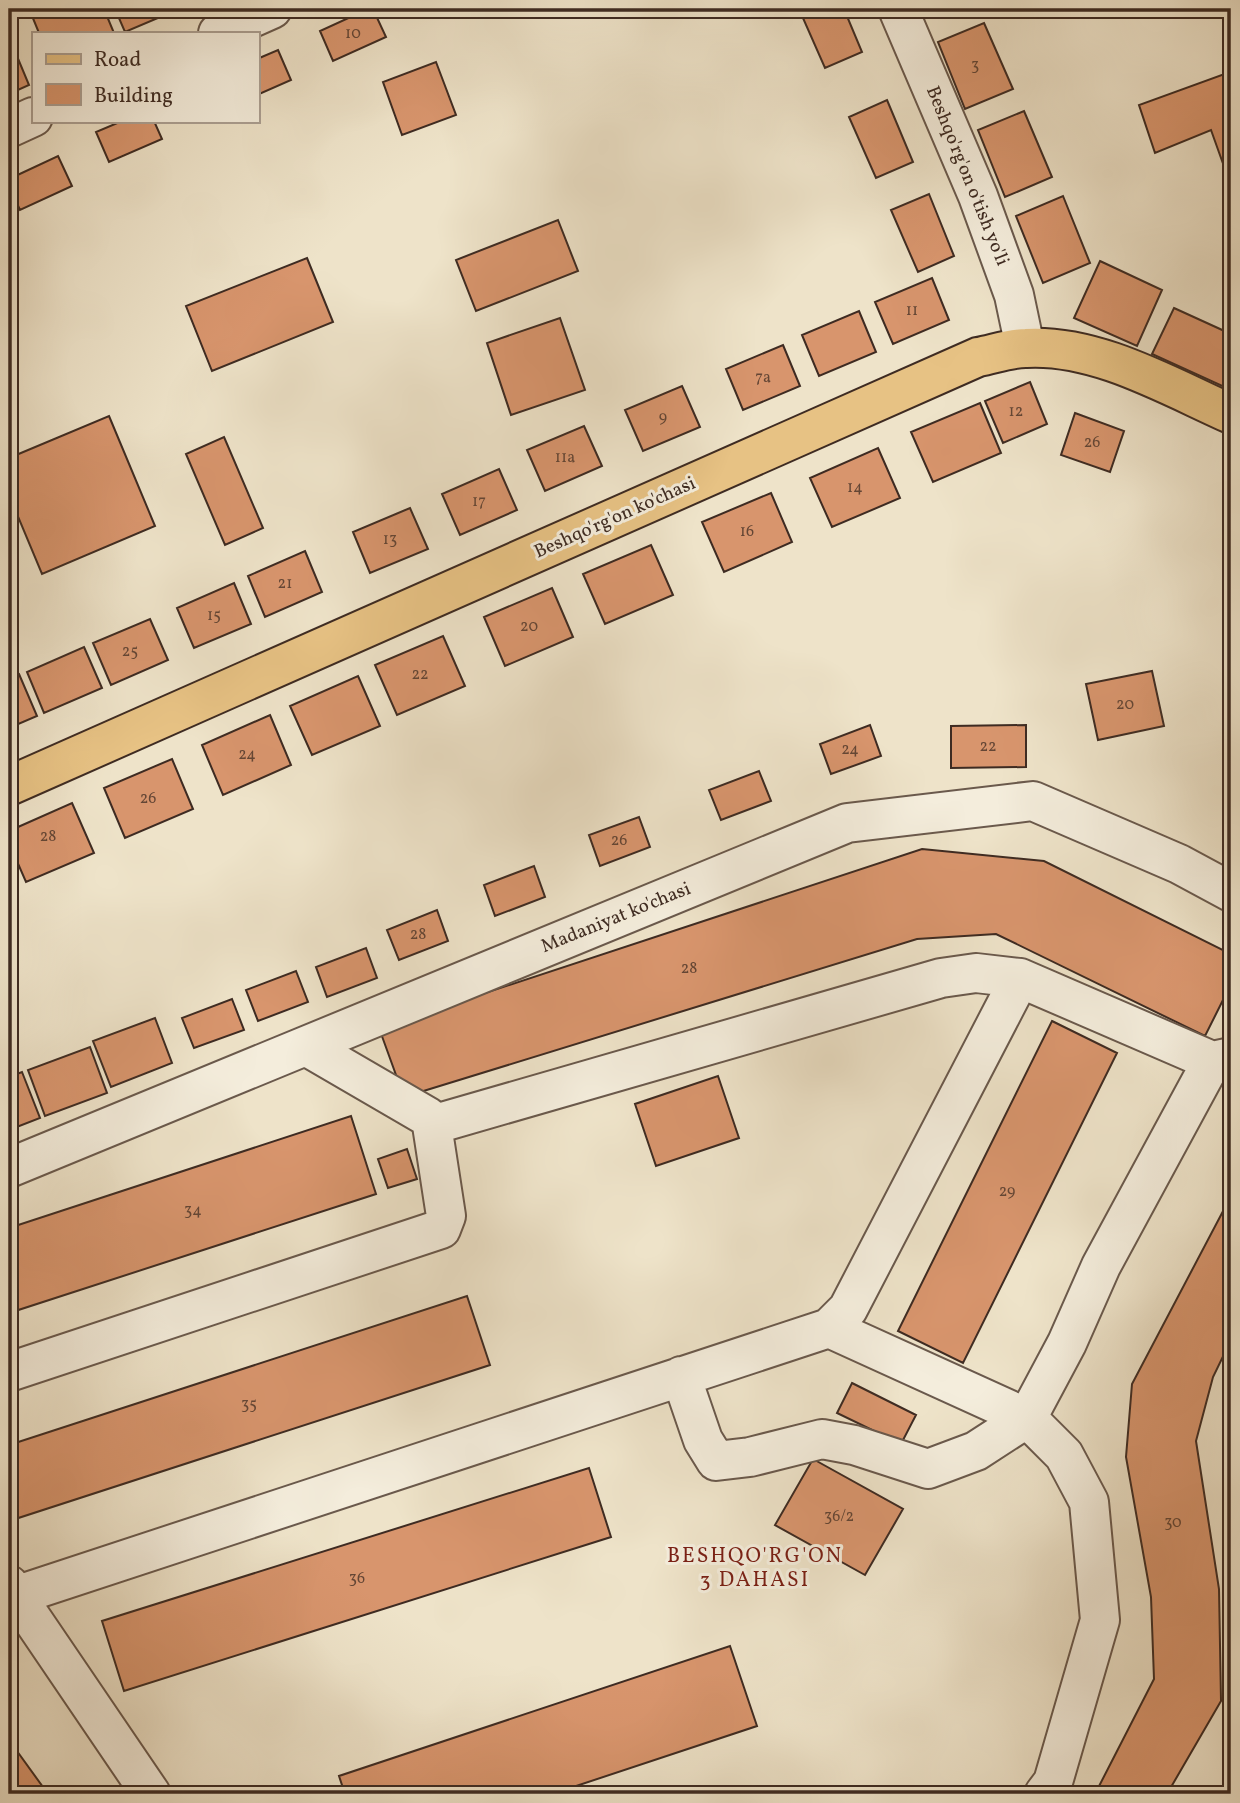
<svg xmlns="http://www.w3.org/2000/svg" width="1240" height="1803" font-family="Vollkorn,serif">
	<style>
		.building { fill: #d8956d; stroke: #3e2b22; stroke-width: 2 }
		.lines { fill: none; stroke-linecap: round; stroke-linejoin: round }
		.minor-casing { stroke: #6a594c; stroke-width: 42 }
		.major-casing { stroke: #3e2b22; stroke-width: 42 }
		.minor { stroke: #f4eddc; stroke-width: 38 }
		.major { stroke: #e7c284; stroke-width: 38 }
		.labels { text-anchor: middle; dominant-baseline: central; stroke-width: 6; stroke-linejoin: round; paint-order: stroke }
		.number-label { font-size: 16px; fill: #644635 }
		.street-label { font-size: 19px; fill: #3e2b22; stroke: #f4eddc }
		.neighbourhood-label { font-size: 21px; letter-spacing: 2px; fill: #7a1f14; stroke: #f4eddc }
	</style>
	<rect width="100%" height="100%" fill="#eee3c9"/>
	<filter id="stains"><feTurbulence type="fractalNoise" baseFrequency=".00286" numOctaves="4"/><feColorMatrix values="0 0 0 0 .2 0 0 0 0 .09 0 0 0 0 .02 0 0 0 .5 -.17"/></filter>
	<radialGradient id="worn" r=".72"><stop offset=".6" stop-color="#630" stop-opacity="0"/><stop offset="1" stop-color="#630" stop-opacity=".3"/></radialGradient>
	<path class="building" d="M35 9H104L114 33H39L30 11Z
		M115 9H179L125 32Z
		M368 9H373L386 37 333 61 320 31Z
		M799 9H844L862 52 825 68Z
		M918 9H941L921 17Z
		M984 23 1013 89 965 109 938 42Z
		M9 37 29 85 9 94Z
		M278 50 291 80 257 95V59Z
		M436 62 456 115 402 135 383 82Z
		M1230 72 1231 75V186L1211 130 1155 153 1139 105Z
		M887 100 913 162 876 178 849 117Z
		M1024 111 1052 177 1005 197 978 130Z
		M122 121H154L162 139 109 162 96 132Z
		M58 156 72 186 20 210 9 186V179Z
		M929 194 954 256 918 272 891 210Z
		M1063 196 1090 263 1043 283 1016 216Z
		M558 220 578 271 476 311 456 260Z
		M307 258 333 322 212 371 186 306Z
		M1100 261 1162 290 1137 346 1074 318Z
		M932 278 949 320 893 344 875 302Z
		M1174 308 1231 334V390L1152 354Z
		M859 311 876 352 819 376 802 335Z
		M560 318 585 390 511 415 487 343Z
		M783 345 800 386 743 410 726 369Z
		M1030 382 1047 424 1003 443 985 401Z
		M682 386 700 427 643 451 625 410Z
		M980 403 1001 453 933 482 911 432Z
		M1075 413 1124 431 1110 472 1061 455Z
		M109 416 155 526 42 574 9 495V458Z
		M584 426 602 466 545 491 527 450Z
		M224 437 263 528 225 545 186 454Z
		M878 448 900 498 832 527 810 478Z
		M499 469 517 510 460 535 442 494Z
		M771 493 792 542 724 572 702 522Z
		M410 508 428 549 370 573 353 532Z
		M9 533 17 555 9 558Z
		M651 545 673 595 605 624 583 574Z
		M305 551 322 592 265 617 248 576Z
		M234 583 251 624 194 648 177 608Z
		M552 588 573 637 505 666 484 617Z
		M150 619 168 660 111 685 93 643Z
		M443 636 465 686 397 715 375 665Z
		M84 647 102 688 44 713 27 672Z
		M1152 671 1164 726 1098 740 1086 684Z
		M19 674 37 716 9 728V679Z
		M358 676 380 726 312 755 290 706Z
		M270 715 291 765 223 795 202 745Z
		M870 725 881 756 831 774 820 744Z
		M1026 725V767L951 768V726Z
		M172 759 193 809 125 838 104 788Z
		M759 771 771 801 721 820 709 790Z
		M72 803 94 853 26 882 9 843V831Z
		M639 817 650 847 600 866 589 835Z
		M922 849 1044 861 1231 954V984L1205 1036 996 934 917 939 404 1097 379 1028Z
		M534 866 545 897 495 916 484 885Z
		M437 910 448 941 399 960 387 930Z
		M366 948 377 978 327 997 316 967Z
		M296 971 308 1002 258 1021 246 990Z
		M232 999 244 1030 194 1048 182 1018Z
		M155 1018 172 1063 111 1087 93 1041Z
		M1052 1021 1117 1053 963 1363 898 1331Z
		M90 1047 107 1093 45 1116 28 1070Z
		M22 1072 40 1118 9 1130V1077Z
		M718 1076 739 1138 656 1166 635 1104Z
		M351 1116 376 1194 9 1313V1228Z
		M407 1149 417 1179 388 1188 378 1159Z
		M1231 1196V1340L1213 1377 1196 1441 1219 1589 1221 1701 1167 1794H1095L1154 1679 1151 1597 1126 1457 1132 1384Z
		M467 1296 490 1365 9 1521V1445Z
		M852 1383 916 1415 901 1444 837 1413Z
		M813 1459 903 1509 865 1575 775 1525Z
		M589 1468 611 1537 124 1691 102 1621Z
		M730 1646 757 1726 552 1794H345L339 1776Z
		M9 1740 48 1794H9Z"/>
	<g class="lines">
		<defs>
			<path id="minor" d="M898 9 978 196 1014 295 1025 347
				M218 33 272 9
				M9 128 33 117
				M432 1125 941 978 976 973 1020 978 1212 1061
				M9 1168 847 823 1033 801 1179 864 1231 892
				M829 1328 1027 1418
				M9 1372 441 1229 446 1216 432 1125 428 1117 306 1046
				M681 1376 703 1440 716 1461 750 1457 822 1439 854 1445 928 1469 976 1451 1027 1418
				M9 1585 151 1794
				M15 1596 829 1328 848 1309 1020 978
				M1044 1794 1053 1782 1100 1620 1089 1502 1064 1455 1027 1418 1067 1343 1101 1266 1212 1061 1231 1057"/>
			<path id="major" d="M9 786 978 357C994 354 1010 348 1026 348 1097 344 1168 386 1231 414"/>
		</defs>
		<use href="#minor" class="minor-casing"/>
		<use href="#major" class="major-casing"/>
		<use href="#minor" class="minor"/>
		<use href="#major" class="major"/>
	</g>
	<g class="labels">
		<g class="number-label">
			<text x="353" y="34">10</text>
			<text x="975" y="66">3</text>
			<text x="912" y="311">11</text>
			<text x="763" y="378">7a</text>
			<text x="1016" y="412">12</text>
			<text x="663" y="418">9</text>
			<text x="1092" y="443">26</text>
			<text x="565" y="458">11a</text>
			<text x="855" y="488">14</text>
			<text x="479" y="502">17</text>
			<text x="747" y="532">16</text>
			<text x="390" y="540">13</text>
			<text x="285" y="584">21</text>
			<text x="214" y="616">15</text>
			<text x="529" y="627">20</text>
			<text x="130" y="652">25</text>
			<text x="420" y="675">22</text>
			<text x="1125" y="705">20</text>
			<text x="988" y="747">22</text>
			<text x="850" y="750">24</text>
			<text x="247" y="755">24</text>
			<text x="148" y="799">26</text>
			<text x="48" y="837">28</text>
			<text x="619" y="841">26</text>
			<text x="418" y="935">28</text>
			<text x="689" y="969">28</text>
			<text x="1007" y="1192">29</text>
			<text x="193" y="1211">34</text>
			<text x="249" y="1405">35</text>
			<text x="839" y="1517">36/2</text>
			<text x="1173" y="1523">30</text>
			<text x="357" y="1579">36</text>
		</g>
		<g class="street-label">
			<text transform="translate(967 176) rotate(68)">Beshqo'rg'on o'tish yo'li</text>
			<text transform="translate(615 518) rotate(-24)">Beshqo'rg'on ko'chasi</text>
			<text transform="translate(616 918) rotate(-22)">Madaniyat ko'chasi</text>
		</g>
		<g class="neighbourhood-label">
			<text x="755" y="1556">BESHQO'RG'ON<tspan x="755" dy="24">3 DAHASI</tspan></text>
		</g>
	</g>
	<rect width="1240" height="1803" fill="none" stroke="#eee3c9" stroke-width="35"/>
	<rect x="10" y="10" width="1219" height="1782" fill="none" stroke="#3e2b22" stroke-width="3.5"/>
	<rect x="18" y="18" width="1205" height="1768" fill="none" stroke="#3e2b22" stroke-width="2"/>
	<rect x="32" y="32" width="228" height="91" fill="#f4eddc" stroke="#ab9f92" stroke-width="2"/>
	<rect x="46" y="54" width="35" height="10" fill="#e7c284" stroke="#ab9f92" stroke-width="2"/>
	<text x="94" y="66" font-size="21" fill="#3e2b22">Road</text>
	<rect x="46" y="84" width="35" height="21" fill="#d8956d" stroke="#ab9f92" stroke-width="2"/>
	<text x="94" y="102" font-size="21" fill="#3e2b22">Building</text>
	<rect width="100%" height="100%" filter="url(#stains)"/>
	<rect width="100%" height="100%" fill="url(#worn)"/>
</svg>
